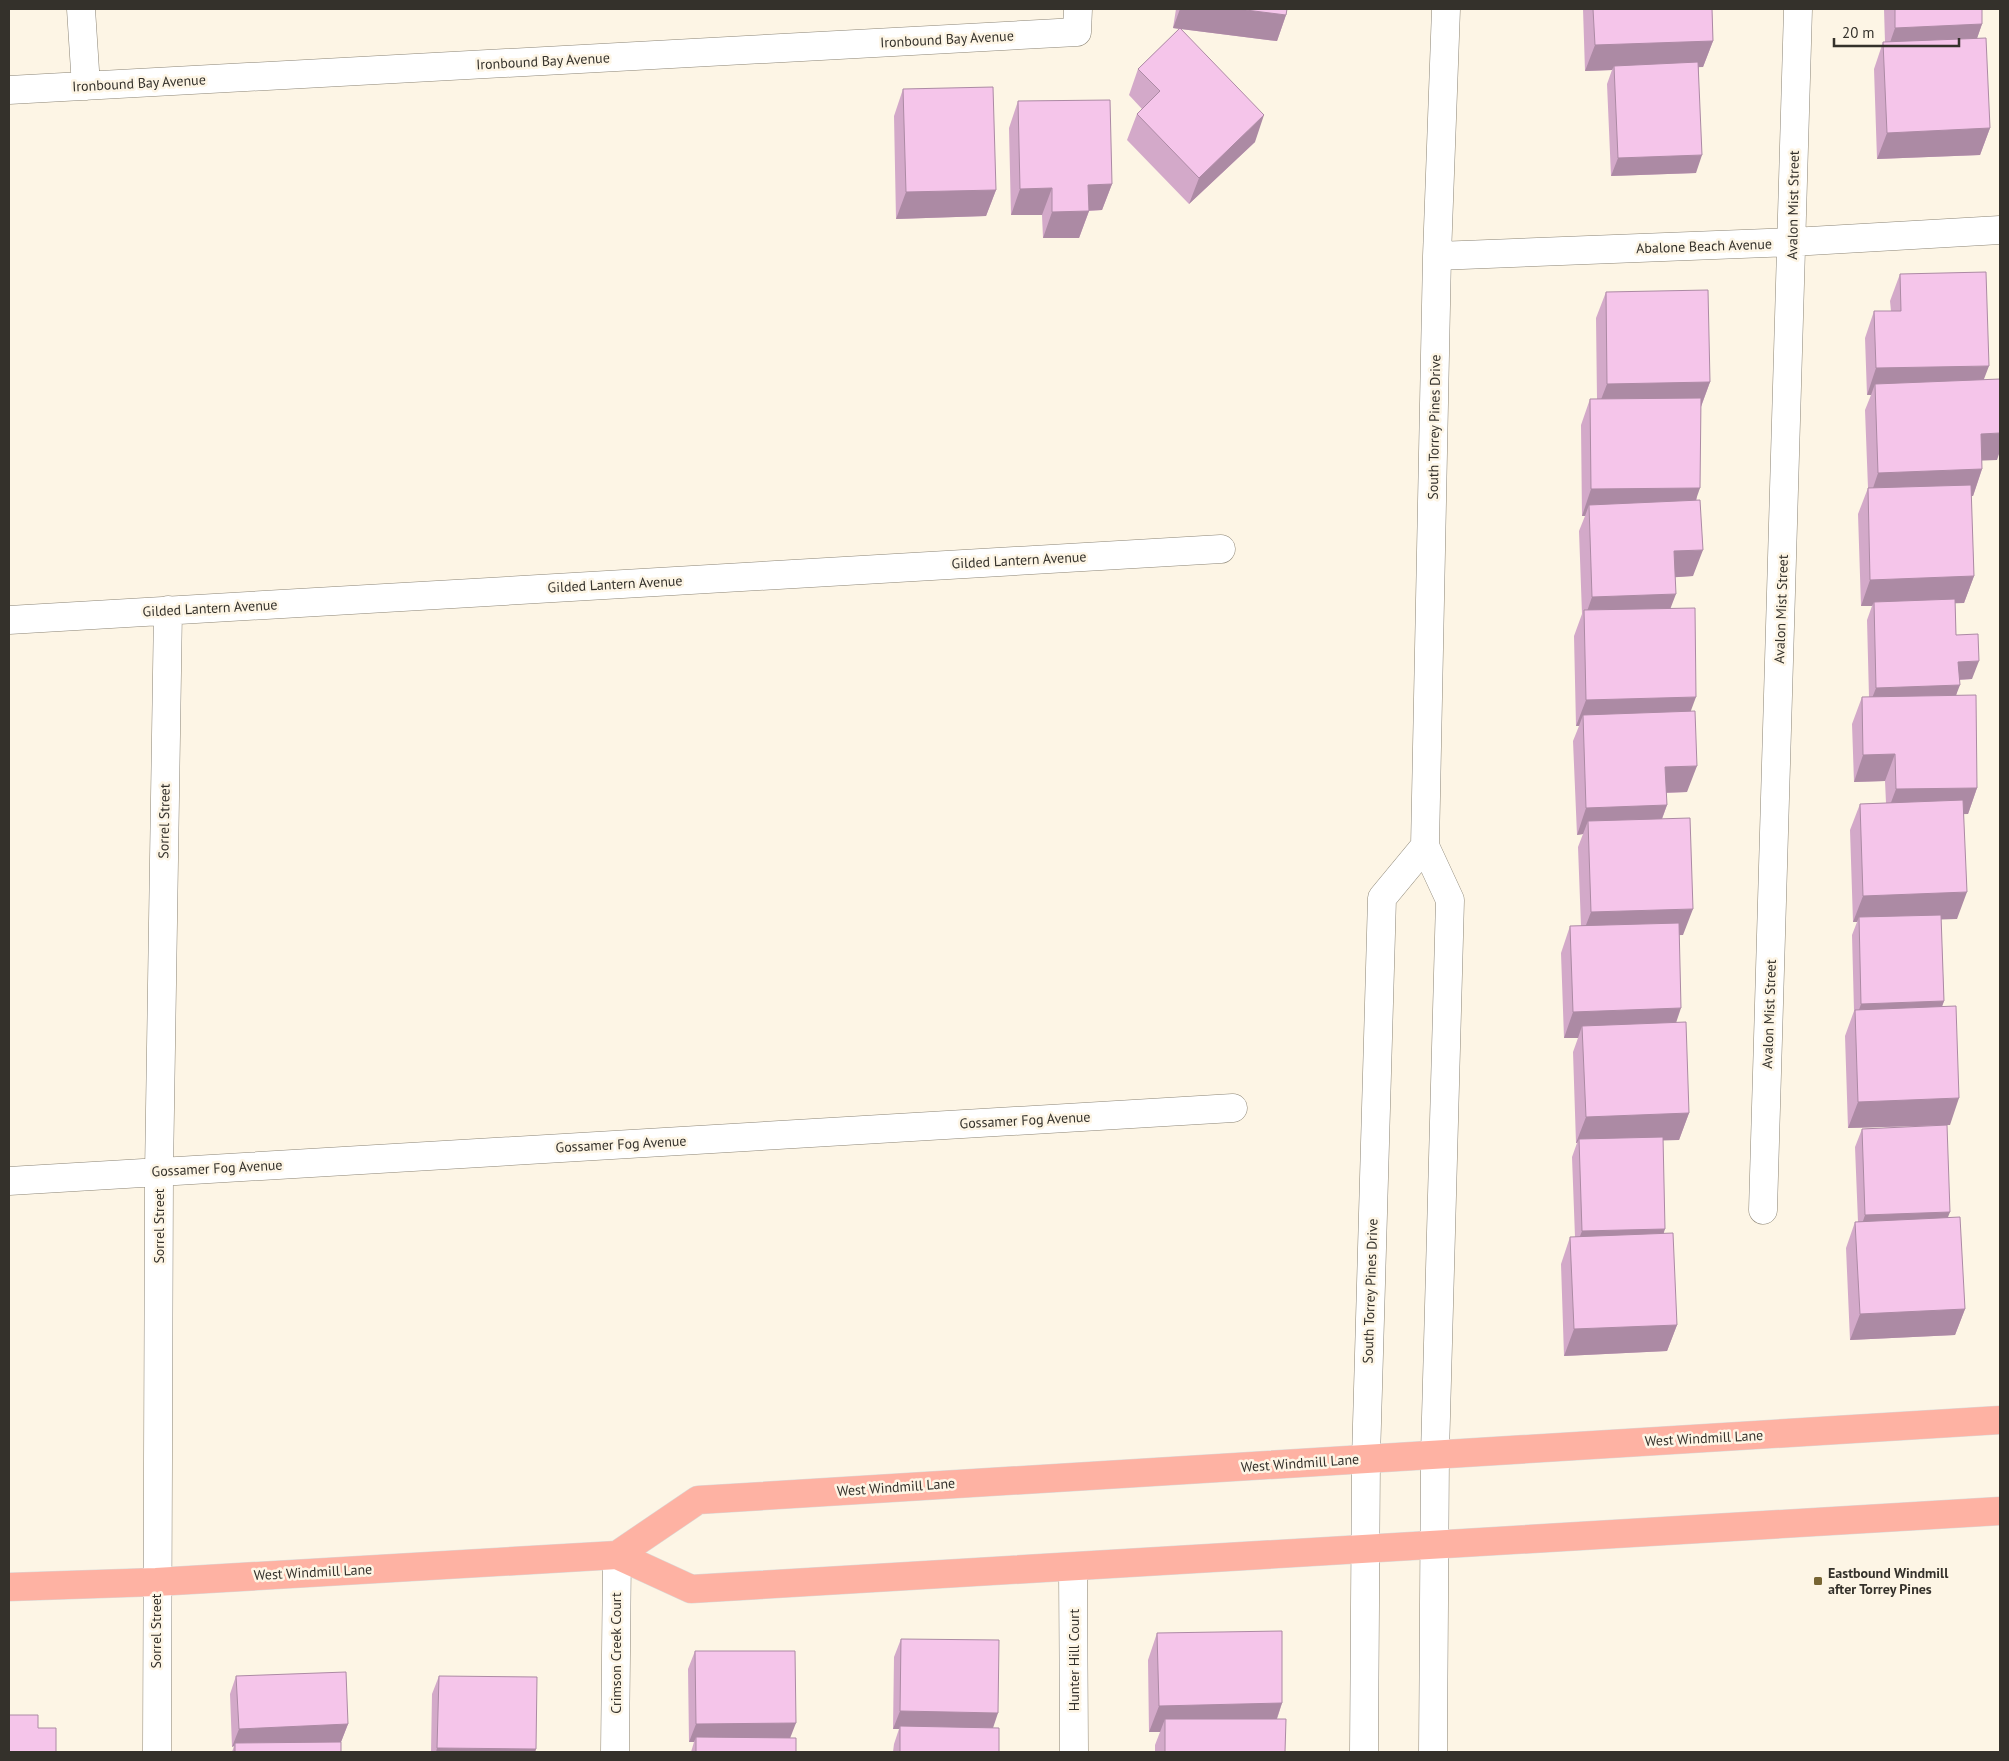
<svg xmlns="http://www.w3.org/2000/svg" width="2009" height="1761" font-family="'PT Sans',sans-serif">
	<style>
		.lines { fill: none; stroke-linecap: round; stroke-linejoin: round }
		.minor-casing { stroke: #8c8576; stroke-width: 29 }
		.major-casing { stroke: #dadad9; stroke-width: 29 }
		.minor { stroke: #fff; stroke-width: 28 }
		.major { stroke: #feb2a3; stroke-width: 28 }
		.wall { fill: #d3a9c9 }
		.shaded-wall { fill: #ac8aa4 }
		.building { fill: #f5c5ea; stroke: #ac8aa4 }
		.poi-dot { fill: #776432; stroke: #fdf5e5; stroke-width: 2 }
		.labels { text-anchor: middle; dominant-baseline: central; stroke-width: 5; stroke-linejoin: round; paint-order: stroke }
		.street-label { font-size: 14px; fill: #34312b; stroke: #fdf5e5 }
		.poi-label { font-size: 14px; font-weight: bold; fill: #34312b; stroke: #fdf5e5; text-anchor: start }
	</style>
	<rect width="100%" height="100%" fill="#fdf5e5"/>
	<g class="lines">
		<defs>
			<path id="minor" d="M81 9 86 86
				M9 90 1077 32 1078 9
				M1437 256 1792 242 2000 230
				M9 620 1221 549
				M9 1181 1233 1108
				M1763 1210 1798 9
				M1073 1567 1074 1752
				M157 1752 159 1172 168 610
				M615 1752 617 1555
				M1364 1752 1366 1459 1382 898 1425 846
				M1433 1752 1435 1454 1450 900 1425 846 1437 256 1446 9"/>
			<path id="major" d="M617 1555 698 1500 2000 1420
				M9 1587 156 1582 617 1555 691 1589 2000 1511"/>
		</defs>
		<use href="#minor" class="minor-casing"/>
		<use href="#major" class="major-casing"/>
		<use href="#minor" class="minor"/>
		<use href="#major" class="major"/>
	</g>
	<path class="wall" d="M1176 9H1287L1286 15 1277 41 1181 29 1255 142 1189 204 1127 140 1137 114 1142 109 1129 95 1138 69 1179 29 1173 28Z
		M1583 9H1712L1713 41 1703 67H1699L1696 173 1611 176 1607 84 1612 70 1585 71Z
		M1884 9H1982V24L1977 38 1990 128 1980 155 1877 159 1874 69 1883 42H1885Z
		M903 89 996 190 986 216 896 219 894 116Z
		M1018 101 1112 184 1102 210 1089 211 1079 238H1043L1042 215H1011L1009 128Z
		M1900 274 1983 380 1997 460H1982V469L1973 496H1971L1974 576 1964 603H1955L1956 635 1972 679 1959 680 1956 696 1977 788 1968 814H1964L1957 919H1941L1944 1001 1942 1007 1950 1125H1947L1948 1218 1965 1309 1955 1335 1850 1340 1846 1248 1855 1222H1858L1855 1147 1862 1129 1946 1125 1848 1128 1845 1036 1854 1011 1852 935 1857 922H1853L1850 830 1860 804 1886 803 1885 781 1854 782 1852 724 1862 697H1869L1867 620 1872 606H1861L1858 514 1868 488 1865 410 1871 395H1867L1865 338 1874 311H1891L1890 301Z
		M1606 292 1710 382 1701 407 1693 576 1675 577 1670 609 1691 711 1687 792 1666 793 1667 805 1662 819 1683 935H1679L1676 1023 1689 1113 1679 1140H1663L1664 1234 1677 1325 1667 1351 1564 1356 1561 1264 1570 1237H1575L1572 1157 1577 1143H1576L1573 1052 1578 1038H1564L1561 953 1570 926H1581L1578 847 1583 834 1577 835 1573 741 1579 726H1576L1574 636 1582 614 1579 531 1585 516H1582L1581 425 1590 399H1597L1596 318Z
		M1157 1633 1282 1703 1277 1719 1285 1752H1155V1745L1160 1732H1149L1148 1660Z
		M901 1639 993 1728 999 1752H893L894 1744 899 1729H893L894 1657Z
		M695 1651 790 1738 796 1752H691L694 1742H689L688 1669Z
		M236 1676 348 1724 341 1742 321 1743 341 1752H232L234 1746 232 1747 230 1694Z
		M439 1676 536 1749 535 1752H431L432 1694Z"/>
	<path class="shaded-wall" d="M1180 9H1238L1286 15 1277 41 1173 28Z
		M1982 24 1973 50 1886 54 1895 28Z
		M1713 41 1703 67 1614 70V66L1612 70 1585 71 1595 45Z
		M1264 115 1255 142 1189 204 1199 178Z
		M1990 128 1980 155 1877 159 1887 133Z
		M1702 155 1696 173 1611 176 1618 158Z
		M1112 184 1102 210 1078 211 1088 185Z
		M1052 188 1042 215H1011L1020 189Z
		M996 190 986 216 896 219 906 192Z
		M1089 211 1079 238H1043L1052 212Z
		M1989 366 1979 392 1875 384 1871 395H1867L1876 368Z
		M1710 382 1700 409 1597 410 1607 384Z
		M2000 433V451L1997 460 1971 461 1981 434Z
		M1982 469 1973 496 1869 500 1878 473Z
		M1700 488 1691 514 1589 505 1585 516H1582L1591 489Z
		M1703 550 1693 576 1664 578 1674 551Z
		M1974 576 1964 603 1874 606V602L1872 606H1861L1870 580Z
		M1676 594 1666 620H1584L1592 597Z
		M1979 661 1972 679 1952 680 1958 662Z
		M1960 685 1953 703 1869 706 1876 688Z
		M1696 697 1686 724 1583 715 1579 726H1576L1586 700Z
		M1895 754 1885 781 1854 782 1863 755Z
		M1697 766 1687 792 1655 793 1665 767Z
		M1977 788 1968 814 1886 816 1896 789Z
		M1667 805 1657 832 1588 821 1583 834 1577 835 1586 808Z
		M1967 892 1957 919 1859 922V917L1857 922H1853L1863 896Z
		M1693 909 1683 935 1581 938 1591 912Z
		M1944 1001 1937 1019 1855 1022 1861 1004Z
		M1681 1008 1672 1035 1582 1026 1578 1038H1564L1573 1012Z
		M1959 1098 1950 1125 1848 1128 1858 1102Z
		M1689 1113 1679 1140 1579 1143V1139L1577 1143H1576L1586 1117Z
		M1950 1212 1943 1230 1859 1233 1865 1215Z
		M1665 1229 1659 1247 1575 1249 1582 1231Z
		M1965 1309 1955 1335 1850 1340 1860 1314Z
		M1677 1325 1667 1351 1564 1356 1574 1329Z
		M1282 1703 1273 1730 1165 1719 1160 1732H1149L1159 1706Z
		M900 1711 998 1713 992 1731 900 1726 899 1729H893Z
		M796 1723 789 1741 696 1737 694 1742H689L696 1724Z
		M348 1724 341 1742 235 1746V1743L234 1746 232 1747 239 1729Z
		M437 1748 536 1749 535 1752H436Z"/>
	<path class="building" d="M1238 9H1287L1286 15Z
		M1593 9H1712L1713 41 1595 45Z
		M1895 9H1982V24L1895 28Z
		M1180 28 1264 115 1199 178 1137 114 1160 91 1138 69Z
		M1986 38 1990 128 1887 133 1883 42Z
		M1698 62 1702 155 1618 158 1614 66Z
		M993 87 996 190 906 192 903 89Z
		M1110 100 1112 184 1088 185 1089 211 1052 212V188L1020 189 1018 101Z
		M1986 272 1989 366 1876 368 1874 311H1901L1900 274Z
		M1708 290 1710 382 1607 384 1606 292Z
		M2000 379V433L1981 434 1982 469 1878 473 1875 384Z
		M1701 398 1700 488 1591 489 1590 399Z
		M1971 485 1974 576 1870 580 1868 488Z
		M1700 500 1703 550 1674 551 1676 594 1592 597 1589 505Z
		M1955 599 1956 635 1978 634 1979 661 1958 662 1960 685 1876 688 1874 602Z
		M1695 608 1696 697 1586 700 1584 610Z
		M1976 695 1977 788 1896 789 1895 754 1863 755 1862 697Z
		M1695 711 1697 766 1665 767 1667 805 1586 808 1583 715Z
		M1963 800 1967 892 1863 896 1860 804Z
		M1690 818 1693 909 1591 912 1588 821Z
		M1941 915 1944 1001 1861 1004 1859 917Z
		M1679 923 1681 1008 1573 1012 1570 926Z
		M1956 1006 1959 1098 1858 1102 1855 1010Z
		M1686 1022 1689 1113 1586 1117 1582 1026Z
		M1947 1125 1950 1212 1865 1215 1862 1129Z
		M1663 1137 1665 1229 1582 1231 1579 1139Z
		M1960 1217 1965 1309 1860 1314 1855 1222Z
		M1673 1233 1677 1325 1574 1329 1570 1237Z
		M1282 1631V1703L1159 1706 1157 1633Z
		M901 1639 999 1640 998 1713 900 1711Z
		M695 1651H795L796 1723 696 1724Z
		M346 1672 348 1724 239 1729 236 1676Z
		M439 1676 537 1677 536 1749 437 1748Z
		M9 1715H38V1728H56V1752H9Z
		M1165 1719H1286L1285 1752H1165Z
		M900 1726 999 1728V1752H900Z
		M696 1737 796 1738V1752H696Z
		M341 1742V1752H235V1743Z"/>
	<rect class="poi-dot" x="1813" y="1576" width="10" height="10" rx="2.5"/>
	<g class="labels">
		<g class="street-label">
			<text transform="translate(947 39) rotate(-3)">Ironbound Bay Avenue</text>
			<text transform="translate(543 61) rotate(-3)">Ironbound Bay Avenue</text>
			<text transform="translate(139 83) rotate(-3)">Ironbound Bay Avenue</text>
			<text transform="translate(1793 205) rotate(-89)">Avalon Mist Street</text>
			<text transform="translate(1704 246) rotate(-2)">Abalone Beach Avenue</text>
			<text transform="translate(1434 427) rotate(-89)">South Torrey Pines Drive</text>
			<text transform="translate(1019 560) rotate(-3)">Gilded Lantern Avenue</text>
			<text transform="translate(615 584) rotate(-3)">Gilded Lantern Avenue</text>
			<text transform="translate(210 608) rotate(-3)">Gilded Lantern Avenue</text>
			<text transform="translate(1781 609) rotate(-88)">Avalon Mist Street</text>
			<text transform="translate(164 821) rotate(-89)">Sorrel Street</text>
			<text transform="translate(1769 1014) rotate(-88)">Avalon Mist Street</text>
			<text transform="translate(1025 1120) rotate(-3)">Gossamer Fog Avenue</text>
			<text transform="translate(621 1144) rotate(-3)">Gossamer Fog Avenue</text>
			<text transform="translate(217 1168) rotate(-3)">Gossamer Fog Avenue</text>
			<text transform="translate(159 1226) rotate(-90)">Sorrel Street</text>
			<text transform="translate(1370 1291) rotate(-88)">South Torrey Pines Drive</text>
			<text transform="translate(1704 1438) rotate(-3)">West Windmill Lane</text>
			<text transform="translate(1300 1463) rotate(-4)">West Windmill Lane</text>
			<text transform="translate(896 1487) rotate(-4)">West Windmill Lane</text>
			<text transform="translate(313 1572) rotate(-3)">West Windmill Lane</text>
			<text transform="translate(156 1631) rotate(-90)">Sorrel Street</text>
			<text transform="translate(616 1653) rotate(-90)">Crimson Creek Court</text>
			<text transform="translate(1074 1660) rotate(-90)">Hunter Hill Court</text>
		</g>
		<g class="poi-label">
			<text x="1828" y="1573">Eastbound Windmill<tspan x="1828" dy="16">after Torrey Pines</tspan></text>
		</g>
	</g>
	<rect width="2009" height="1761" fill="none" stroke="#34312b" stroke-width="20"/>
	<path d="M1834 38v8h125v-8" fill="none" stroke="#34312b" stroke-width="2.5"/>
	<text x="1842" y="38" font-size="15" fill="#34312b" stroke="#fdf5e5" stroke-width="4" paint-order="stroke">20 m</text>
</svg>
